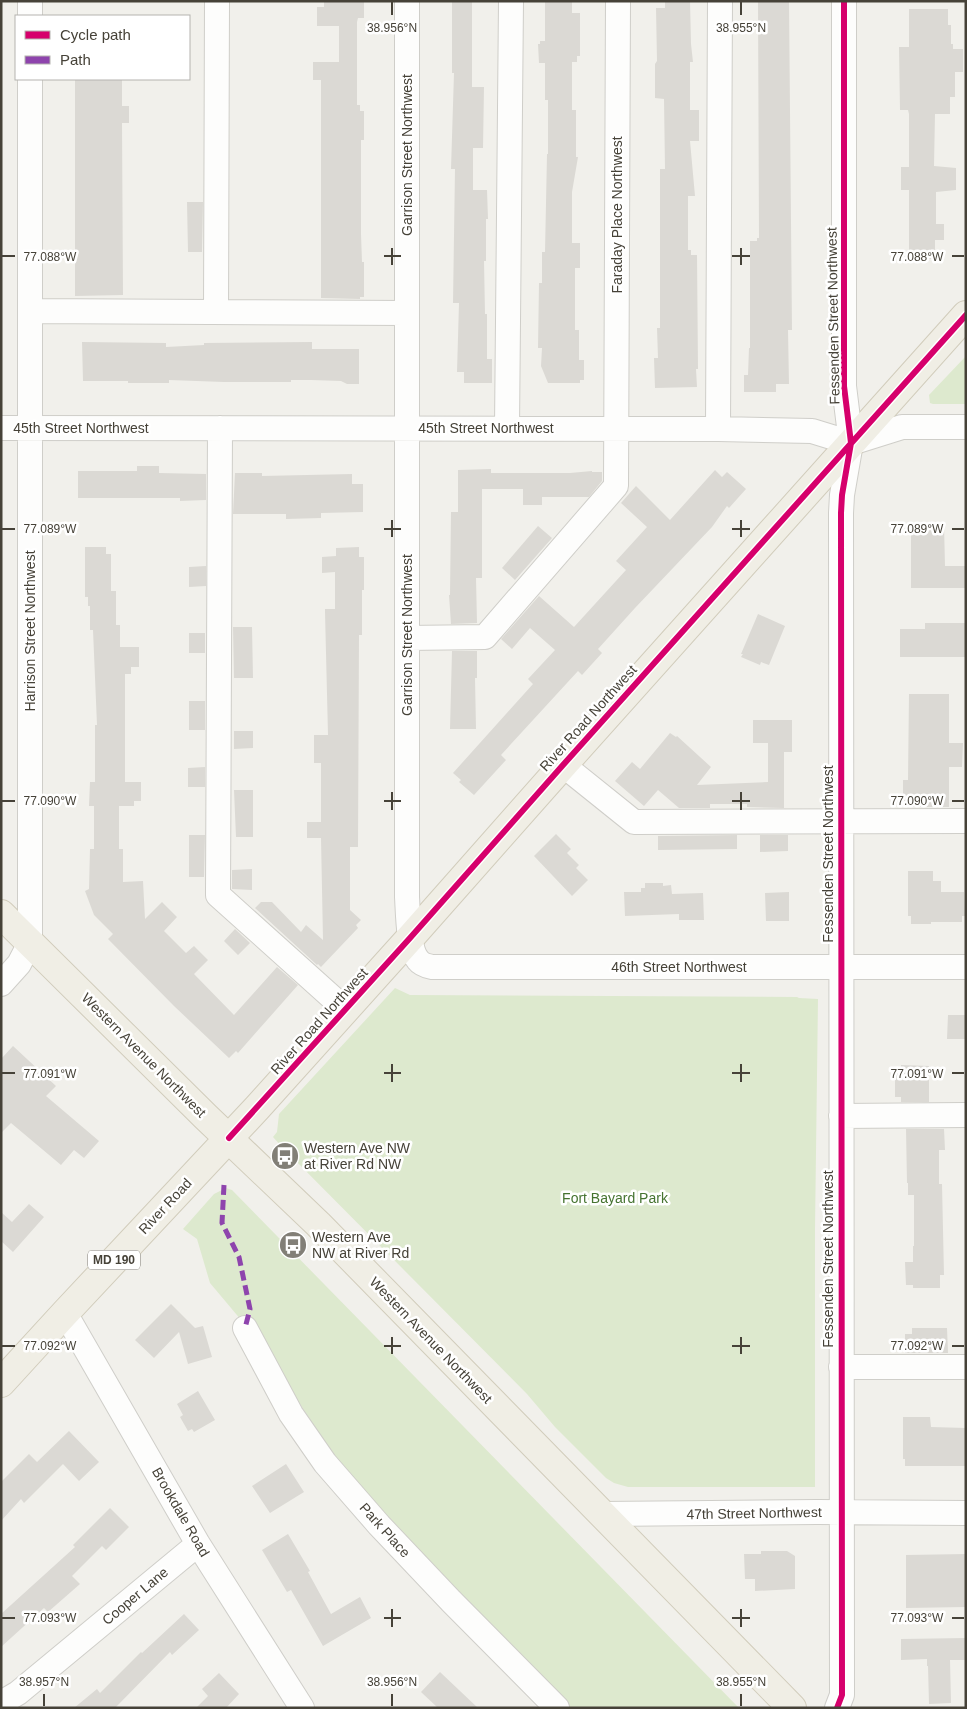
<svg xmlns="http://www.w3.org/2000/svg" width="967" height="1709" font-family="Arial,sans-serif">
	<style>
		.green { fill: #dde9ce }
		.building { fill: #dbd9d4 }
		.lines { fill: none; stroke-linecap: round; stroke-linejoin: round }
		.minor-casing { stroke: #cfcec9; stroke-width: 26 }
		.major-casing { stroke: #d1ccbb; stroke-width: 30 }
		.minor { stroke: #fdfdfc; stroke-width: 24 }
		.major { stroke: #f0eee5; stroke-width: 28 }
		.quiet { stroke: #8e44ad; stroke-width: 5; stroke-dasharray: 10 5; stroke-linecap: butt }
		.cycleway-casing { stroke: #fff; stroke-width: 9 }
		.cycleway { stroke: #d6006c; stroke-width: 6 }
		.ticks { fill: none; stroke: #464238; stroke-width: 2 }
		.labels { text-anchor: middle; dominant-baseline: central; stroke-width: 5; stroke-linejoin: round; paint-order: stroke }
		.shield { fill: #fff; stroke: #7e7b74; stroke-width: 1 }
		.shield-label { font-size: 12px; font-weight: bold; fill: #464238 }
		.street-label { font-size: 14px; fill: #464238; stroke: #fff }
		.poi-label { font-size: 14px; fill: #464238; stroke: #fff; text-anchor: start }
		.park-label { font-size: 14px; fill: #457330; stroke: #fff }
		.ticks-label { font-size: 12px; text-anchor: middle; fill: #464238; stroke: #fff; stroke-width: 5; stroke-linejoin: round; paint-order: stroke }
	</style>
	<rect width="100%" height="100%" fill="#f1f0eb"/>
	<path class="green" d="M966 356V404H933L930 403 929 395Z
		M395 988 410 995 797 997 799 998 818 999 815 1229V1487H628L614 1483 606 1478 555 1427 527 1394 282 1147 273 1137 277 1132 279 1114Z
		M226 1188 232 1190 739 1708H565L340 1466 262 1345 210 1283 197 1239 183 1229 214 1194Z"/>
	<path class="building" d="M324 1 364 2V18H358L357 22V105H360V111H364V140H361V234L362 262H364V297H360V299L321 298V80H313V62H339V26H317V7H324Z
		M452 1H472V87H484L483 148H473V190H487L488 219H486V261H484L485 314H487V359H492V383H464V372H457L459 303H453L455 169H451L454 73H452Z
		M665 1H690L691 44 693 62H690V110H699V141H690L695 196H688V250H691V255H697L698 369H696L697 387 655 388 654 358H658L657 328H660V169H665L664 99 655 98V64L657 61 656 8H665Z
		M758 1H789L792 330H788L789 384H776V392H744V375H748L749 348H750V241H757V238H759Z
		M545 2H572V13H580V56H577V62H572V110H576V157H578L572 192V243H580V268H575V330H579V360H584V380H580V383H548L541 366 542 348H538L539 283H542V252H545L547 154H548V100H545V63H539L538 44H540V41H545Z
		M909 9H948V25H951V44H953V49H963V72H955V97H950V114H935L934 166 956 168V190L936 192V224H944V240H935V259H909V190H901V167H909V114L908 110H900L899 47H909Z
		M75 79H122V106H129V123H122L123 295 75 296Z
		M187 202H203L202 252H188Z
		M82 342 166 343V347L204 345V343L312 342V349H359V384H347L341 381 311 380H291V382H224L169 380V383H128V381H83Z
		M137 466H159V473L206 474V500L180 501V498H78V471H137Z
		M491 469V473H570L592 471V472H602V481L589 497H542V505H523V489H482V578H476L477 623 451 624 449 595H450L451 512H458V470Z
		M715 470 722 477 727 472 746 489 729 508 727 506 712 527 635 608 598 649 602 653 582 675 578 671 501 755 506 760 474 795 459 782 461 780 453 773 533 684 528 679 555 650 530 628 512 649 501 639 539 596 574 627 626 570 616 561 647 527 621 503 636 486 670 520Z
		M235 473H262V476L352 474V484H363V512L321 513V518L286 519V514H233Z
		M944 525 945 566H966V588H911V526Z
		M538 526 552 538 515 580 502 568Z
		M85 547H106V554H111V591H116V625H120V647H139V667H131V674H125V782H141V801H134V806H119V849H123V882L143 881 145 919 162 902 177 917 164 931 186 953 194 946 208 960 194 974 234 1015 277 967 298 985 238 1053 236 1051 229 1058 174 1006 108 939 113 934 94 915 85 891 89 889 90 849H94V806H89L90 782H95V725H97L93 630H90V606H88V597H85Z
		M359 547V557H364V590H362V635H359L358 847H350V910L361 920 356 925 358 928 321 967 318 964 317 965 255 908 261 902H272L301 932 306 925 323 940 321 838H307V822H321V763H314V735H328L325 612V609H335V572L322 573V557L336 556V548Z
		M206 566V586L189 587V567Z
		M758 614 785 626 769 665 761 662 760 665 741 657 743 654H741Z
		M925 623H966V657H900V629H925Z
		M233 627H252L253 678H234Z
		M189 633H205V653H189Z
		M452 651H477V678H475L476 729H450Z
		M909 694H949V743H963L962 767H949V807H903V780H908Z
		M189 701H205V730H189Z
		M753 720H792V752H784V808L747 807V804H710V808H679L658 790 644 806 615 781 632 762 640 769 670 733 676 737 677 736 711 767 697 785 768 782V743H753Z
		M234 731H253V748L234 749Z
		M205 767V787H188V768Z
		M234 790H253V837H236Z
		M556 834 571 849 567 853 579 865 576 868 588 880 572 896 534 856Z
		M189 835H205L204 877H189Z
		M737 835V849L658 850V836Z
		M760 835H788V851L760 852Z
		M252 869V890L232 889V870Z
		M908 871H933V881H941V892H964L965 916H962V922H931V924H911V916H908Z
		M645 883H663V886L671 885 672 894 703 893 704 920H679V914L625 916 624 892H641V888H645Z
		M789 892V921H766L765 893Z
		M235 929 250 943 238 955 224 941Z
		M948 1015H966V1039H947Z
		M13 1046 56 1086 46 1096 99 1141 84 1158 74 1150 61 1165 11 1123 1 1133V1059Z
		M901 1065 929 1066V1102H901V1097H895V1073H901Z
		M906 1129H944L945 1150H939V1184H942L944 1275H940V1288H913V1285H906L905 1262H913V1246H914V1195H908V1183H907Z
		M29 1204 44 1217 13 1252 1 1241V1212L12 1222Z
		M171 1304 195 1328 203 1326 212 1357 188 1364 179 1332 154 1358 135 1340Z
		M912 1328H947L948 1353H905V1334H912Z
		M198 1391 215 1420 194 1432 192 1429 188 1431 180 1417 183 1415 177 1404Z
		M903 1417H930L931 1427 966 1428V1466H905V1459H903Z
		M69 1431 99 1462 79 1481 63 1464 24 1503 21 1499 1 1521V1482L29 1454 37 1462Z
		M286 1464 304 1492 270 1513 252 1486Z
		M110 1508 129 1527 106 1550 102 1546 72 1576 80 1584 48 1612 44 1608 1 1647V1614L75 1547 73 1545Z
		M288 1534 310 1571 308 1572 331 1614 360 1597 371 1618 323 1646 291 1590 287 1592 262 1550Z
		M761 1551H787L795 1556V1589L755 1591V1579H745L744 1554H761Z
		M966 1554V1607L906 1608V1555Z
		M184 1614 199 1630 172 1655 170 1652 115 1708H74L97 1689 100 1693 141 1652 142 1653Z
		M966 1638V1660H950L951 1703 929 1704 928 1666H927V1659L901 1660V1639Z
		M440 1672 478 1708H438L421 1692Z
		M219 1673 239 1694 226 1708H196L208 1696 202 1689Z"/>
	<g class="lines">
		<defs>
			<path id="minor" d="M30 1V16
				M407 1V897C408 912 408 949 418 960 421 964 427 966 432 967H966
				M30 311 407 313
				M216 312 217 1
				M1 428 718 429 812 431 851 443 902 427H966
				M220 428 218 895 346 1010
				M507 428 511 1
				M718 429 720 1
				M407 638 485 637 616 486 618 1
				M563 765 634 822 966 821
				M1 984 19 964 30 943V79
				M841 1116 966 1115
				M65 1313 198 1544 302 1708
				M245 1328 291 1414 325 1463 379 1525 451 1601 557 1708
				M841 1367H966
				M602 1514 817 1512 966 1513
				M1 1703 18 1693 198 1544
				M837 1708 842 1695 841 513 842 495 851 443 844 386V1"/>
			<path id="major" d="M1 914 206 1117 318 1224 792 1708
				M1 1383 65 1313 257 1108 410 938 563 765 966 315"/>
		</defs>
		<use href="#minor" class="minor-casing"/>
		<use href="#major" class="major-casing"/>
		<use href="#minor" class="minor"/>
		<use href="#major" class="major"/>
		<path class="quiet" d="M224 1185 222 1223 239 1257 250 1309 245 1328"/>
		<defs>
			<path id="cycleway" d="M229 1138 410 938 563 765 966 315
				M837 1708 842 1695 841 513 842 495 851 443 844 386V1"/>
		</defs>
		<use href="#cycleway" class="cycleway-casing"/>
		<use href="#cycleway" class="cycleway"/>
	</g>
	<path class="ticks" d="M392 2V15M741 2V15M392 248V265M741 248V265M2 256H15M384 256H401M732 256H750M952 256H964M392 520V537M741 520V537M2 529H15M384 529H401M732 529H750M952 529H964M392 792V810M741 792V810M2 801H15M384 801H401M732 801H750M952 801H964M392 1064V1082M741 1064V1082M2 1073H15M384 1073H401M732 1073H750M952 1073H964M392 1337V1354M741 1337V1354M2 1346H15M384 1346H401M732 1346H750M952 1346H964M392 1609V1627M741 1609V1627M2 1618H15M384 1618H401M732 1618H750M952 1618H964M44 1694V1706M392 1694V1706M741 1694V1706"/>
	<defs>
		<symbol id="bus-disc" viewBox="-11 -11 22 22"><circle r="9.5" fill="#827f77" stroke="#fff"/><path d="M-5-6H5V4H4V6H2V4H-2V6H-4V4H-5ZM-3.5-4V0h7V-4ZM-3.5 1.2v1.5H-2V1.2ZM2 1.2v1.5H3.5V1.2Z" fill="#fff"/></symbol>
	</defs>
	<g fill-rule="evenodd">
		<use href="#bus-disc" x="269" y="1140" width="32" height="32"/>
		<use href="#bus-disc" x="277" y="1229" width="32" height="32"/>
	</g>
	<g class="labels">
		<rect class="shield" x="88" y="1250.5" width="52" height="19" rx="4"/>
		<g class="shield-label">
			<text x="114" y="1260">MD 190</text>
		</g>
		<g class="street-label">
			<text transform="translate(407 155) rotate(-90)">Garrison Street Northwest</text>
			<text transform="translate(617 215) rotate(-90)">Faraday Place Northwest</text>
			<text transform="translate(833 316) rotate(-91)">Fessenden Street Northwest</text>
			<text x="81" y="428">45th Street Northwest</text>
			<text x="486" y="428">45th Street Northwest</text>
			<text transform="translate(30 631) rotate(-90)">Harrison Street Northwest</text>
			<text transform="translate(407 635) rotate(-90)">Garrison Street Northwest</text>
			<text transform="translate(588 718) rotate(-48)">River Road Northwest</text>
			<text transform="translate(828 854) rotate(-90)">Fessenden Street Northwest</text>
			<text x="679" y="967">46th Street Northwest</text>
			<text transform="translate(319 1021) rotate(-48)">River Road Northwest</text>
			<text transform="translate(144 1055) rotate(45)">Western Avenue Northwest</text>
			<text transform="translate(165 1206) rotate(-47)">River Road</text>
			<text transform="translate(828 1259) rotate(-90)">Fessenden Street Northwest</text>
			<text transform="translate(431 1340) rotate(46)">Western Avenue Northwest</text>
			<text transform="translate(181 1512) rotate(60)">Brookdale Road</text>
			<text transform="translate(754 1513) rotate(-1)">47th Street Northwest</text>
			<text transform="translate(385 1530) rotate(48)">Park Place</text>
			<text transform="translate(135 1596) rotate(-40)">Cooper Lane</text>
		</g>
		<g class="poi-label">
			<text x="304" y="1148">Western Ave NW<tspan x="304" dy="16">at River Rd NW</tspan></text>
			<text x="312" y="1237">Western Ave<tspan x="312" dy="16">NW at River Rd</tspan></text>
		</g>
		<g class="park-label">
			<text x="615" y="1198">Fort Bayard Park</text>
		</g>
	</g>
	<g class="ticks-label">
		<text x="392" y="32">38.956°N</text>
		<text x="741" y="32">38.955°N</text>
		<text x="917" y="261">77.088°W</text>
		<text x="50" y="261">77.088°W</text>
		<text x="917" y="533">77.089°W</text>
		<text x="50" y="533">77.089°W</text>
		<text x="917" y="805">77.090°W</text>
		<text x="50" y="805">77.090°W</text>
		<text x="917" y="1078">77.091°W</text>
		<text x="50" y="1078">77.091°W</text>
		<text x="50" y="1350">77.092°W</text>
		<text x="917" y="1350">77.092°W</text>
		<text x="50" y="1622">77.093°W</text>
		<text x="917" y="1622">77.093°W</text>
		<text x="44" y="1686">38.957°N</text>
		<text x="392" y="1686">38.956°N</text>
		<text x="741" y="1686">38.955°N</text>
	</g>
	<rect width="967" height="1709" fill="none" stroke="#464238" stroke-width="5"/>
	<rect x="15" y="15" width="175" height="65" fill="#ffffff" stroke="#b5b3af"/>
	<rect x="25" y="31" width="25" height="8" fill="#d6006c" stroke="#b5b3af"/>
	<text x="60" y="40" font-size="15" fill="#464238">Cycle path</text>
	<rect x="25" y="56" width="25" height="8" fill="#8e44ad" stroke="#b5b3af"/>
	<text x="60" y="65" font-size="15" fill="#464238">Path</text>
</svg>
